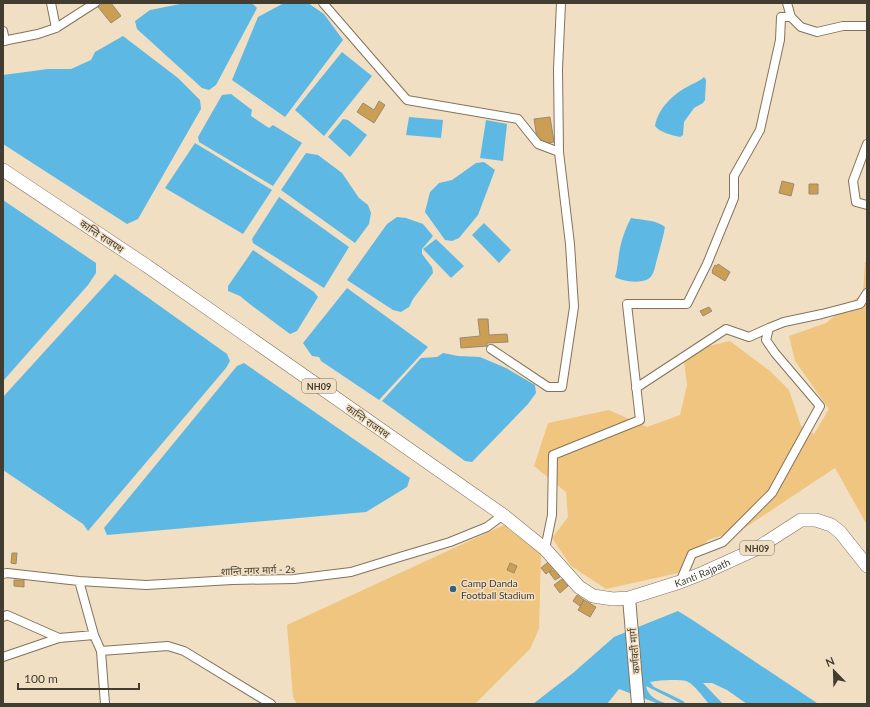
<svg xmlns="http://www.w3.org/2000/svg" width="870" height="707" font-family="Lato,'Noto Sans Devanagari',sans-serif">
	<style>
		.green { fill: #f0c57f }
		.water { fill: #5eb8e4 }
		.building { fill: #cb9e54; stroke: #9a8a71 }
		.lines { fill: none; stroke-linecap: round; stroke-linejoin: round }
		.minor-casing { stroke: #83735b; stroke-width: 10 }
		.secondary-casing { stroke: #83735b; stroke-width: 14 }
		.primary-casing { stroke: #83735b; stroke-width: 14 }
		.minor { stroke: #fff; stroke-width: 8 }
		.secondary { stroke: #fff; stroke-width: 12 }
		.primary { stroke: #fff; stroke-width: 13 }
		.poi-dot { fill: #2c647e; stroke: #f1dfc4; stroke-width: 1.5 }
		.labels { text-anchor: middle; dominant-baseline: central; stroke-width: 3; stroke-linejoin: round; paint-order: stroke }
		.shield { fill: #f1dfc4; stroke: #776d5d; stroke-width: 1 }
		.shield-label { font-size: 9px; font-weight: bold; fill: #433c31 }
		.street-label { font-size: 10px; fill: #433c31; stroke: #f1dfc4 }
		.poi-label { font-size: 10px; fill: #433c31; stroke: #f1dfc4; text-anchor: start }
	</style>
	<rect width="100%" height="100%" fill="#f1dfc4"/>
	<path class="green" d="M865 262H867V525L835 468 743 529 708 540 678 573 606 589 571 566 552 538 568 517 566 492 534 466 548 423 609 410 647 427 680 415 687 385 683 352 730 341 770 371 789 390 801 426 814 434 829 409 795 361 789 336 826 323 863 293Z
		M504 525 541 553 539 629 530 649 475 704H297L293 697 287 625Z"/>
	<path class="water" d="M185 3H252L257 8 216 85 209 90 202 88 137 29 135 21 150 10Z
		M284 3H308L324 14 343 40 285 117 232 80 258 17Z
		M123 36 178 78 200 100 201 109 138 219 127 224 3 144V75L48 69H71L91 60 95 52Z
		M342 52 372 76 324 136 295 110Z
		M704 77 706 80 705 100 703 103 694 108 684 122 683 135 680 137C672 135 661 133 655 126 658 109 672 95 687 87 693 83 699 82 704 77Z
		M231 94 252 110 251 116 269 128 273 125 302 143 273 186 199 142 198 137 222 95Z
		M409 117 443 120 441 138 406 135Z
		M343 119 348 120 367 135 350 157 328 137Z
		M486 120 507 124 503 161 480 158Z
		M195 143 272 190 243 234 165 188Z
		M306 153 318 155 342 173 359 198 368 205 371 213 369 224 355 243 281 190Z
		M484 162 495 170 478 215 459 238 452 241 445 240 425 212 430 192 439 183 452 180 476 163Z
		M279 197 349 247 324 288 253 243 252 239Z
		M3 200 96 263V273L88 285 3 381Z
		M397 217 406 218 423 224 433 236 422 249V254L432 267 433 273 413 299 409 307 401 312 393 310 347 280 387 224Z
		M631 218C642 220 657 220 665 227 663 239 659 251 656 263 655 267 654 272 652 275 647 285 623 282 615 277 618 268 618 258 620 248 622 238 626 227 631 218Z
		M484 223 511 250 499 263 472 235Z
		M436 239 464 266 451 278 423 249Z
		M253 250 314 292 318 297 297 331 290 334 251 305 240 296 228 291V286Z
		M115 274 227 354 230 361 226 368 88 531 83 524 3 470V397Z
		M347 288 428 347 379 400 321 361 319 357 312 356 303 343Z
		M443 353 458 356 480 357 506 368 535 385 536 393 528 404 472 462 465 461 382 401 421 358 437 357Z
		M244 363 410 478 407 487 366 512 107 535 104 528 237 366Z
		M678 611 694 621 817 703 835 704H747L727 690 712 683H703L723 704H709C704 698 693 683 686 681 679 679 658 680 650 682L654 687 669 694 683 701 686 704H681L680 703 646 686C648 697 658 701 668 704H659L619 689 607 704H533L573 673 614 637 638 627Z"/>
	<path class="building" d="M103 3H111L121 16 111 23 98 7Z
		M379 101 385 105 374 123 357 112 363 103 374 110Z
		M550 117 554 142 538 144 534 119Z
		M782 181 794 184 791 196 779 193Z
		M809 184H818V194H809Z
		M718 264 730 272 725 281 712 273 713 271H712L715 265 717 266Z
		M709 307 712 311 703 316 700 311Z
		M478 319H488L489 335 507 334 508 342 487 343V346L461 348 460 338 480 336Z
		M12 553H17L16 564 11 563Z
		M548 562 553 568 546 574 541 568Z
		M510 563 517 566 514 573 507 570Z
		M555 569 560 577 555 580 549 572Z
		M562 579 568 586 560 593 554 585Z
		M14 580H24V587L14 586Z
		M577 595 584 600 580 606 573 601Z
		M584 600 596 607 590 617 578 610Z"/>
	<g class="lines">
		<defs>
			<path id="minor" d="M51 3 56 28
				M323 3 407 100 518 119 538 144 559 152
				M791 17 801 27 817 32 843 26H867
				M3 31 5 41
				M3 41 38 34 56 28 95 3
				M867 144 853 181 856 202 867 205
				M491 349 548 387H562L574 307 570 244 559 152 558 69 561 3
				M636 388 726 329 749 337 769 328
				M545 549 552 515 553 455 640 420 627 304H687L707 264 734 198V176L760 130 780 40 781 17H791L787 3
				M3 574 7 573 79 581 146 585 232 580 294 579 351 572 403 556 450 542 487 527 503 515
				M79 581 94 635 101 651 105 704
				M680 582 692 554 723 542 772 493 820 406 775 353 766 340 769 328 784 322 822 314 860 304 867 293
				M3 617 7 615 59 638 94 635
				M101 651 168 646 184 651 271 704
				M3 657 59 638"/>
			<path id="secondary" d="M629 598 638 704"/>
			<g id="primary">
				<path id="s1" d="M3 170 147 266 503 515 545 549 579 587 593 596 613 599 629 598 645 593 680 582 703 573 756 549 801 520H816L831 525 840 532 867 566"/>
			</g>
		</defs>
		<use href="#minor" class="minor-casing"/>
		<use href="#secondary" class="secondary-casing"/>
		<use href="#primary" class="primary-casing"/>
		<use href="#minor" class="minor"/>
		<use href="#secondary" class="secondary"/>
		<use href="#primary" class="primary"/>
	</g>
	<circle class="poi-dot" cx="453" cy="589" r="4"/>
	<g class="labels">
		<g class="shield">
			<rect x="302" y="379" width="34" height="14" rx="3"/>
			<rect x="740" y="541" width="34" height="14" rx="3"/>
		</g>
		<g class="shield-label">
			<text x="319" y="386">NH09</text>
			<text x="757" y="548">NH09</text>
		</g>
		<g class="street-label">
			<text transform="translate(102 236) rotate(34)">कान्ति राजपथ</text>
			<text transform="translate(368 421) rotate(35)">कान्ति राजपथ</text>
			<text transform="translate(258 570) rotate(-2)">शान्ति नगर मार्ग - 2s</text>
			<text stroke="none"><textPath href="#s1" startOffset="843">Kanti Rajpath</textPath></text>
			<text transform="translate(634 651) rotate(-95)">कर्णवती मार्ग</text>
		</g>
		<g class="poi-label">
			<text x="461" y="583">Camp Danda<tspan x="461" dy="12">Football Stadium</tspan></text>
		</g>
	</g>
	<rect width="870" height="707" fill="none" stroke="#433c31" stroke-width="8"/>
	<g transform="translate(834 671) rotate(337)" stroke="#f1dfc4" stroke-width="3" paint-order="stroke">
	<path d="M0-3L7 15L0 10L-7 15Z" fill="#433c31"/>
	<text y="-6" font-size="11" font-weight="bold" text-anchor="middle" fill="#433c31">N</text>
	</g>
	<path d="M18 683v6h121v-6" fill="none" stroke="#433c31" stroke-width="2"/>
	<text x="24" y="683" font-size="12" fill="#433c31" stroke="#f1dfc4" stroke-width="3" paint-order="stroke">100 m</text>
</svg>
